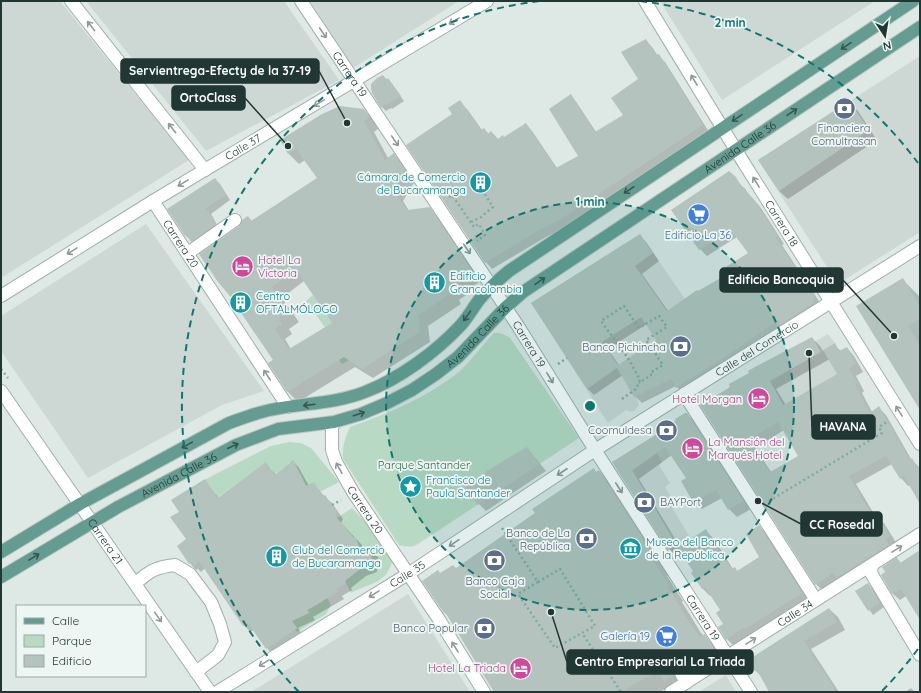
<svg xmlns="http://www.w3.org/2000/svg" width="921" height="693" font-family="Quicksand,sans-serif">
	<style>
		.built { fill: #cdd8d4 }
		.green { fill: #b8d9c4 }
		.shadow { fill: #0003; fill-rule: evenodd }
		.building { fill: #b4c3be; fill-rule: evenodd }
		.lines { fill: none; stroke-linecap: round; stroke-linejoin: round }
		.minor-casing { stroke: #a2b0ac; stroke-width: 14 }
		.major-casing { stroke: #bcc3c2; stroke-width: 14 }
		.path { stroke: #80aba1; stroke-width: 2.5; stroke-dasharray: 2 3; stroke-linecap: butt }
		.minor { stroke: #fff; stroke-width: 12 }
		.major { stroke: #659c92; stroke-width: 12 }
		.oneway { stroke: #909b99 }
		.oneway2 { stroke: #355550 }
		.ring { fill: none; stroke: #0f766e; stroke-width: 2; stroke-dasharray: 7 5 }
		.labels { text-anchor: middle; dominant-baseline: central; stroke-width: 3.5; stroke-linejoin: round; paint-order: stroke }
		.street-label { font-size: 11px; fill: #213733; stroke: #eef6f3 }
		.service-label { font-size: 11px; fill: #4e5e75; stroke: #eef6f3; text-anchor: end }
		.culture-label { font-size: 11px; fill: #0d838f; stroke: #eef6f3; text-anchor: start }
		.shop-label { font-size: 11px; fill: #366cbe; stroke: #eef6f3 }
		.hotel-label { font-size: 11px; fill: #b23c85; stroke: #eef6f3; text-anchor: start }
		.park-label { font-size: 11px; fill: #2e6b4b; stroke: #eef6f3 }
		.centre { fill: #0f766e; stroke: #eef6f3; stroke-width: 2 }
		.ring-label { font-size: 12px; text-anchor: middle; font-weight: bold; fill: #0f766e; stroke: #eef6f3; stroke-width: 3.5; stroke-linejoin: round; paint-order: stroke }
		.leader { fill: none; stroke: #213733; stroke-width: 1.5 }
		.callout-dot { fill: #213733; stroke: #eef6f3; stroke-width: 1.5 }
		.callout { fill: #213733; stroke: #213733; stroke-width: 1.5 }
		.callout-label { font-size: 12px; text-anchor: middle; font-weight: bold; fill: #fff }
	</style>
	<rect width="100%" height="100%" fill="#dee9e5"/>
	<path class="built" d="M1 1H60L189 160 1 278Z
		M86 1H284L339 80 206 151Z
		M310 1H459L353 68Z
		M660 1H875L722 100Z
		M920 56V232L838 284 758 160Z
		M146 224 264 391 222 405 88 478 1 351V316Z
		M640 234 685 299 682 363 692 378 676 388 667 373 635 396 637 398 639 404 637 408 634 411 630 412 626 410 608 423 531 303Z
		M828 334 835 343 846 369 783 405 769 381 781 361Z
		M657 453 662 462 659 465 670 483 665 487 676 506 673 509 691 539 672 552 670 549 676 544 632 471Z
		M408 594 470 692H251Z
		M726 675 736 692H699Z"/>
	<path class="green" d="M313 295 355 357 342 364 324 337 329 333 306 301Z
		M494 333C500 332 505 335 510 338L579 438 418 544C411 548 407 547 399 545L343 459C342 447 345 438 350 427 389 413 429 397 461 370 473 359 482 345 494 333Z
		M289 442 301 443 311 448 339 482 320 492 314 483 306 486 294 462 289 463 275 475 266 463 213 501 215 494 207 483 202 481 271 446Z
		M352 508 368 525 393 558C387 584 372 582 351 593L346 583 334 567 357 571 371 565 369 553 361 551 355 537 338 541 334 533 342 524 337 518Z
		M320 598H327L331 605 326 614 297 632 295 630 297 628 296 626 288 621 309 613 307 610 322 602Z"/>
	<path class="shadow" d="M645 40 652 47 658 56 665 62 709 132 565 228 546 237 492 269 486 262 453 114 460 102 467 109 482 130 484 129 489 134 498 140 504 138 526 124 532 131 557 168 579 156 570 96 577 103 596 132 624 116 639 79Z
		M383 76 392 84 404 101 392 109 391 108 386 111 382 107Z
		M849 103 858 111 877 140 788 199 779 191Z
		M364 110 374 121 379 128 374 132 388 158 394 155 404 165 415 181 403 201 409 211 429 208 440 219 481 281 473 286 475 289 459 300 461 304 428 326 430 342 373 378 355 367 298 402 288 392 269 363 274 360 240 227 248 217 252 221 318 178 305 160 299 164 289 154 281 141ZM304 281 333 323 291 349 285 339 292 334 289 329 299 322 282 298Z
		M735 178 761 208 784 244 782 245 821 304 684 394 676 386 642 403 635 396 623 375 594 395 587 388 533 303 640 236 647 243 659 261 642 274 669 312 726 276 749 254 737 237 707 256 700 249ZM647 324 658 341 619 365 608 349Z
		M215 179 220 184 230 200 211 214 220 230 197 246 186 236 168 209Z
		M902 279 920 297V408L857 307Z
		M812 338 820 346 823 351 834 345 841 351 847 348 854 356 863 372 856 376 864 391 862 393 872 412 879 408 886 415 911 459 920 468V502L910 485 908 486 901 478 892 464 856 484 876 517 877 516 884 523 897 544 824 592 816 584 701 405ZM830 359 839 375 786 405 776 389ZM784 430 799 456 772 473 755 448Z
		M687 414 695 422 751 509 737 517 729 509 722 498 702 509 694 501 687 479 672 455 639 479 680 547 706 531 714 539 733 569 735 568 738 572 761 557 759 526 767 534 810 601 735 647 727 639 721 610 712 595 710 596 702 588 695 571 683 553 677 557 669 549 613 462 658 435Z
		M527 448 546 471 486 511 479 504Z
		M293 461 299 468 309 486 314 484 324 496 332 503 343 519 341 523 362 545 364 552 371 550 378 557 377 572 366 576 351 588 352 590 342 596 344 599 313 617 315 620 298 628 303 635 273 655 267 648 254 630 250 632 244 625 205 568 201 572 198 569 196 570 190 563 178 546 187 539 180 512 204 481 219 498 266 464 276 475Z
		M594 470 597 473 599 471 613 486 670 574 667 576 683 601 682 602 701 633 719 650 728 663 701 680 691 670 687 671 683 678 688 690 684 692H676L671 686 660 692H493L494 690 450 618 445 613 424 582 456 569 537 513Z
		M920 551V618L906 596 900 600 893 594 882 575 886 572 897 559 901 563Z
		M868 584 872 588 884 607 873 615 857 591Z
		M829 609 838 617 845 630 811 649 839 692H771L762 677 755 670Z
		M911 688 915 692H905Z"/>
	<path class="building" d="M646 39 656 55 659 54 703 125 558 221 539 230 485 263 406 145 452 114 448 108 460 100 481 130 484 128 488 134 491 131 498 139 503 135 504 137 526 123 556 168 578 156 549 109 571 94 595 132 623 115 611 98 638 79 621 52Z
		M383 75 386 80 388 78 401 96 387 105 386 104 381 108 372 93 371 88V84L377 78Z
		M849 101 869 130 779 191 758 160Z
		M340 106 364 109 369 117 364 121 385 160 394 153 405 170 393 190 407 210 430 207 472 271 463 276 465 279 449 290 451 293 419 315 420 332 362 369 344 357 287 392 268 363 273 360 229 295 218 282 199 254 239 226 242 220 248 216 251 221 317 178 296 149 288 154 280 140 322 114ZM296 270 332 323 289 349 275 329 282 324 279 318 289 311 272 287Z
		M729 171 736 177 742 188 744 187 753 201 754 200 769 222 778 237 776 238 814 296 813 303 781 324 778 320 737 349 676 388 671 379 634 397 617 368 587 389 531 303 640 234 653 253 635 266 667 311 697 290 698 291 724 276 721 270 748 253 731 230 699 250 671 210ZM641 317 656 340 618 365 602 342Z
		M215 178 226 195 206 208 216 224 191 242 187 235 185 236 167 209Z
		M903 278 920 306V319L908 326 920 345V410L856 306Z
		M812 337 821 352 770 381 783 405 837 374 823 350 835 343 839 351 847 347 856 364 849 368 858 383 855 385 870 413 879 406 910 460 912 458 920 471V504L904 476 900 479 886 456 849 476 873 517 877 515 890 536 885 539 889 545 836 578 833 573 815 585 700 405 711 398V399L730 387 729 384 749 373 748 371 755 367ZM778 422 798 456 770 472 748 440Z
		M685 413H687L746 505 744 501 728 510 716 490 693 502 681 481 686 478 665 447 632 470 676 544 668 550 612 462 657 434 676 420 675 419Z
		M527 447 540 464 478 505 465 488 490 469Z
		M293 460 306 486 314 482 322 496 325 495 337 512 335 516 354 538 355 537 361 551 372 549 371 566 360 569 345 581 346 583 336 589 338 592 307 610 309 613 292 621 297 628 266 649 248 623 243 626 199 561 194 566 192 562 189 564 177 546 186 539 170 517 179 512 171 500 205 479 218 498 266 462 275 475Z
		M594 468 596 472 599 470 656 559 653 561 670 586 668 587 686 617 700 637 705 634 714 648 686 666 680 657 673 656 670 659 669 663 674 675 664 681 658 671 620 692H494L445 612 444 613 422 581 438 570 440 573 453 565 456 568 535 513 532 509Z
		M759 525 802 593 745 629 744 627 726 640 718 627 723 624 716 613 720 610 705 587 702 589 691 573 693 571 677 548 706 529 731 569 735 567 737 571 759 557 746 534Z
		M920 550V620L901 589 892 594 881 575 885 572 882 567 897 557 900 563Z
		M868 583 880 603 868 611 855 591Z
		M829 608 837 622 804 641 837 692H769L757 670 755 671 748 660Z"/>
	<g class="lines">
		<defs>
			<g id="minor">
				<path d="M71 1 205 170"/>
				<path id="s1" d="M301 1 518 326 595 450 751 692"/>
				<path id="s2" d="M645 1 742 160 920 444"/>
				<path id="s3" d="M153 201 288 407"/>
				<path d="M188 253 235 220"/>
				<path id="s4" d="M1 296 153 201 487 1"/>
				<path id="s5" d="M1 391 210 692"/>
				<path d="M684 394 816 600"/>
				<path id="s6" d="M334 422 332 428V450L336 462 353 492 438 618 484 692"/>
				<path d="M872 565 871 573 920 655"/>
				<path d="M135 584C149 571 156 567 175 565L190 574 211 602 220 624 225 642 218 655 196 672"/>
				<path d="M676 663 686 683"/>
				<path id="s7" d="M217 692 408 574 595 450 920 246"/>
				<path id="s8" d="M671 692 920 534"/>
			</g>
			<g id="major">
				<path d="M1 552 80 504 229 423C243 418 256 413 270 410 302 403 334 404 365 392 399 379 436 352 461 325 468 317 473 308 479 300 488 289 498 280 509 271L913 1"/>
				<path id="s9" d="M1 577 118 507 236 445 278 429 334 422 361 414 387 403 412 390 436 374 458 357 506 307 523 292 920 27"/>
			</g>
		</defs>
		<use href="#minor" class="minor-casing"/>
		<use href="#major" class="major-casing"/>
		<path class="path" d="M449 197 452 195 474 227 479 224 485 235 477 241
			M471 222 481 217 493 207 483 191
			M558 364 567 358
			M1 369 8 378
			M622 399 636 389 640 380 628 358 601 321 624 306 639 328 659 316 667 327 646 340 663 365 650 373 651 375 639 383
			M769 501 882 433 879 427 888 421
			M332 505 341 500
			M502 528 538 582 560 569 595 626 582 633 621 692
			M538 582 518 594 555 648 582 633
			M689 653 694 661"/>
		<use href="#minor" class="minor"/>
		<use href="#major" class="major"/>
	</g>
	<defs><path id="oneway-shaft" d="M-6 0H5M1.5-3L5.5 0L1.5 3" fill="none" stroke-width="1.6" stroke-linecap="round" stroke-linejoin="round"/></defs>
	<g class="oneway">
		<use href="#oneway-shaft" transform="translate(454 21) rotate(149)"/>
		<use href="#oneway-shaft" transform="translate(91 26) rotate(-128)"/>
		<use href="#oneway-shaft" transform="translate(323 33) rotate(56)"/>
		<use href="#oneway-shaft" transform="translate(694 80) rotate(-121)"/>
		<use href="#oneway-shaft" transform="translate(319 103) rotate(149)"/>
		<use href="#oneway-shaft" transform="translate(172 128) rotate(-128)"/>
		<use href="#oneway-shaft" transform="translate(395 141) rotate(56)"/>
		<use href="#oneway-shaft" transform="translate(756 182) rotate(-122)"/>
		<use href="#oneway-shaft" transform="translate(183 183) rotate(149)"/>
		<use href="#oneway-shaft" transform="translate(467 249) rotate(56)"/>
		<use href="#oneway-shaft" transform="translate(72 251) rotate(148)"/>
		<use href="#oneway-shaft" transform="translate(267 375) rotate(-123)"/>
		<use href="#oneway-shaft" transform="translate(550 378) rotate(58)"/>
		<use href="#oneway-shaft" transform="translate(899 411) rotate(-122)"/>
		<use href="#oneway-shaft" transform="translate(339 468) rotate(-119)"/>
		<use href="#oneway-shaft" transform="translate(562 472) rotate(147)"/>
		<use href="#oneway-shaft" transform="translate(619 488) rotate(57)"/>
		<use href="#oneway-shaft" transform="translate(454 543) rotate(146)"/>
		<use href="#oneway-shaft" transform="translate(897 549) rotate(-32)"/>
		<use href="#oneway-shaft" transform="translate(374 594) rotate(148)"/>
		<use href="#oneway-shaft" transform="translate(158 617) rotate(55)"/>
		<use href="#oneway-shaft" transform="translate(751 641) rotate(-32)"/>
		<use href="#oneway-shaft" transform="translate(455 647) rotate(-122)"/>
		<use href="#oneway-shaft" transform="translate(264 663) rotate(148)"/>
	</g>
	<g class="oneway2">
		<use href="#oneway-shaft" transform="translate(846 46) rotate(146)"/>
		<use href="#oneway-shaft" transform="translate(792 112) rotate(-34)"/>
		<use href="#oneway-shaft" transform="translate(737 118) rotate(146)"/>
		<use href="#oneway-shaft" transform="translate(629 190) rotate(146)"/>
		<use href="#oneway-shaft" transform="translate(540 281) rotate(-34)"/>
		<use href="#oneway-shaft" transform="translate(467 316) rotate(126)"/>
		<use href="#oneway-shaft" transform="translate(309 405) rotate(173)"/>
		<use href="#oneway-shaft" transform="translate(359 414) rotate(-18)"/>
		<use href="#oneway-shaft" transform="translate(187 445) rotate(151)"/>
		<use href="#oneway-shaft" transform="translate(233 446) rotate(-25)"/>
		<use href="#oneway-shaft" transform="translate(34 557) rotate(-31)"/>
	</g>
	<circle cx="590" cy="406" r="204" fill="#0f766e" fill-opacity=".12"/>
	<g class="ring">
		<circle cx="590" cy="406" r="204"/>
		<path d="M918 649A408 408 0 0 1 881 692M299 692A408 408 0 0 1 540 1M640 1A408 408 0 0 1 918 163"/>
	</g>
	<defs>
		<symbol id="bank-disc" viewBox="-11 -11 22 22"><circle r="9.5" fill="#5c6f8a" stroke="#eef6f3"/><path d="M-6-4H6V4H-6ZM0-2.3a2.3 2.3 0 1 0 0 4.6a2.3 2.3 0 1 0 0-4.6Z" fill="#fff"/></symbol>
		<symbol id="building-disc" viewBox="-11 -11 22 22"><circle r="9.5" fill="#0f9aa8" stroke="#eef6f3"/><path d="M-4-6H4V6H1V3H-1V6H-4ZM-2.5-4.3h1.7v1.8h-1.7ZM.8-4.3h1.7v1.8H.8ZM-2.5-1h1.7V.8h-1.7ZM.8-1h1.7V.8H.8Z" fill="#fff"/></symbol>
		<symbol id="supermarket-disc" viewBox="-11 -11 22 22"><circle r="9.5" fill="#3f7fe0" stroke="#eef6f3"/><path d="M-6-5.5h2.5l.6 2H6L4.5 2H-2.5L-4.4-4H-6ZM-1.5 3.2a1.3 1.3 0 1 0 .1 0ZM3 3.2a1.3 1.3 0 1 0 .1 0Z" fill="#fff"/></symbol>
		<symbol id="hotel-disc" viewBox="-11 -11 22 22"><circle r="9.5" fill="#d1479c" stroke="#eef6f3"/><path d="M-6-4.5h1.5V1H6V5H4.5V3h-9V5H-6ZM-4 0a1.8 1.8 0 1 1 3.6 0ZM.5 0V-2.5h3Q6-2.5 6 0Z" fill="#fff"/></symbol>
		<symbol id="sight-disc" viewBox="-11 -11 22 22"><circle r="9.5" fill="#0f9aa8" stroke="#eef6f3"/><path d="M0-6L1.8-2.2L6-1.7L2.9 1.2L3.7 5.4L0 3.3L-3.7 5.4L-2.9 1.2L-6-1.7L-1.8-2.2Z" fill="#fff"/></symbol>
		<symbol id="museum-disc" viewBox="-11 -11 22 22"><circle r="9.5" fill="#0f9aa8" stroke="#eef6f3"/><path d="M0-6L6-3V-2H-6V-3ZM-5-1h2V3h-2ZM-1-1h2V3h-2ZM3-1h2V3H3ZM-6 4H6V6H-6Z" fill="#fff"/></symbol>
	</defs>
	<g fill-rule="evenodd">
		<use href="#bank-disc" x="832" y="96" width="25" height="25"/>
		<use href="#building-disc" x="468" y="170" width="25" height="25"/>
		<use href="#supermarket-disc" x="686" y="202" width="25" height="25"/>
		<use href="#hotel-disc" x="230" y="254" width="25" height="25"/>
		<use href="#building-disc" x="422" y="270" width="25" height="25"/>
		<use href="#building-disc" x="228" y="290" width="25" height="25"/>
		<use href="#bank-disc" x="668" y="334" width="25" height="25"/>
		<use href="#hotel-disc" x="746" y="386" width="25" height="25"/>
		<use href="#bank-disc" x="654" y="418" width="25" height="25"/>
		<use href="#hotel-disc" x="680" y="436" width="25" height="25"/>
		<use href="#sight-disc" x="398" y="474" width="25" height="25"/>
		<use href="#bank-disc" x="632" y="490" width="25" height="25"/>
		<use href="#bank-disc" x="574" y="526" width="25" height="25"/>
		<use href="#museum-disc" x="618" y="536" width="25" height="25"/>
		<use href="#building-disc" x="264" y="544" width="25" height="25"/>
		<use href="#bank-disc" x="482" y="548" width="25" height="25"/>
		<use href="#bank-disc" x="472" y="616" width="25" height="25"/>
		<use href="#supermarket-disc" x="654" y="624" width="25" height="25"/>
		<use href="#hotel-disc" x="508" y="656" width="25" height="25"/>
	</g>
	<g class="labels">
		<g class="street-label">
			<text stroke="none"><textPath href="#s1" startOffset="88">Carrera 19</textPath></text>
			<text stroke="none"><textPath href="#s4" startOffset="284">Calle 37</textPath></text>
			<text stroke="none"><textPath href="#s9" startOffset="865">Avenida Calle 36</textPath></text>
			<text stroke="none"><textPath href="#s2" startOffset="261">Carrera 18</textPath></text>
			<text stroke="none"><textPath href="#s3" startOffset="51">Carrera 20</textPath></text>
			<text stroke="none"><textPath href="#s9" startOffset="541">Avenida Calle 36</textPath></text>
			<text stroke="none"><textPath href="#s1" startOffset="412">Carrera 19</textPath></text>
			<text stroke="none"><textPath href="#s7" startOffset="640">Calle del Comercio</textPath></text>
			<text stroke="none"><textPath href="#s9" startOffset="205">Avenida Calle 36</textPath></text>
			<text stroke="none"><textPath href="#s6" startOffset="97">Carrera 20</textPath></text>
			<text stroke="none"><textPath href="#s5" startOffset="183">Carrera 21</textPath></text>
			<text stroke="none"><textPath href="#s7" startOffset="224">Calle 35</textPath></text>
			<text stroke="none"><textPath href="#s8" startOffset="147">Calle 34</textPath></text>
			<text stroke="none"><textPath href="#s1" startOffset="736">Carrera 19</textPath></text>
		</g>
		<g class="service-label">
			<text x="844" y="128" text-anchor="middle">Financiera<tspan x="844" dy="13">Comultrasan</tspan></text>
			<text x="666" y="347">Banco Pichincha</text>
			<text x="652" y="430">Coomuldesa</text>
			<text x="660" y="502" text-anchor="start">BAYPort</text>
			<text x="570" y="533">Banco de La<tspan x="570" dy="13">República</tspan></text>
			<text x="495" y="581" text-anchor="middle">Banco Caja<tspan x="495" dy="13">Social</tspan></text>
			<text x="468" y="628">Banco Popular</text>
		</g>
		<g class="culture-label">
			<text x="466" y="177" text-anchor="end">Cámara de Comercio<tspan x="466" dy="13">de Bucaramanga</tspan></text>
			<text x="450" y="276">Edificio<tspan x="450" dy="13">Grancolombia</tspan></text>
			<text x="256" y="296">Centro<tspan x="256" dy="13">OFTALMÓLOGO</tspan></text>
			<text x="426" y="480">Francisco de<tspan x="426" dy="13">Paula Santander</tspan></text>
			<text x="646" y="542">Museo del Banco<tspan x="646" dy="13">de la República</tspan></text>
			<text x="292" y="550">Club del Comercio<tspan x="292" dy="13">de Bucaramanga</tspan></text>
		</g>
		<g class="shop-label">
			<text x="698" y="235">Edificio La 36</text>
			<text x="650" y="636" text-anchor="end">Galería 19</text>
		</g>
		<g class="hotel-label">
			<text x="258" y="260">Hotel La<tspan x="258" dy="13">Victoria</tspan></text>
			<text x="742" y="399" text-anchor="end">Hotel Morgan</text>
			<text x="708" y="442">La Mansión del<tspan x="708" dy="13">Marqués Hotel</tspan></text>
			<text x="506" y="668" text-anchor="end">Hotel La Triada</text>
		</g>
		<g class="park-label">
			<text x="424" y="465">Parque Santander</text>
		</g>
	</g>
	<circle cx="590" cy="406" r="6" class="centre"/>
	<g class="ring-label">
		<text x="730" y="27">2 min</text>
		<text x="590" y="206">1 min</text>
	</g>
	<path class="leader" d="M347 123L319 71M288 146L245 98M894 336L843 280M809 353L812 427M758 501L801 524M551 612L567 662"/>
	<g class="callout-dot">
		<circle cx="347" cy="123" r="4"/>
		<circle cx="288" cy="146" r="4"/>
		<circle cx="894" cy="336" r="4"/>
		<circle cx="809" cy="353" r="4"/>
		<circle cx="758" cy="501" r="4"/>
		<circle cx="551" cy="612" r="4"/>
	</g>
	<g class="callout">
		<rect x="121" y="59" width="198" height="24" rx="4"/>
		<rect x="172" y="86" width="73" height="24" rx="4"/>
		<rect x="720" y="268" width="123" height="24" rx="4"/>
		<rect x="812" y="415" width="63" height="24" rx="4"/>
		<rect x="801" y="512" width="81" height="24" rx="4"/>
		<rect x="567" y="650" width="186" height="24" rx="4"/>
	</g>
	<g class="callout-label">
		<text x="220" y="75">Servientrega-Efecty de la 37-19</text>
		<text x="208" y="102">OrtoClass</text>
		<text x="781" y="284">Edificio Bancoquia</text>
		<text x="843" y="431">HAVANA</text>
		<text x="842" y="529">CC Rosedal</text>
		<text x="660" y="666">Centro Empresarial La Triada</text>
	</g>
	<rect width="921" height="693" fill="none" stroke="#213733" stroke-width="4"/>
	<rect x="16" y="605" width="130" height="72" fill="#eef6f3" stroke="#9caaa6"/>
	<rect x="24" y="618" width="20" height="6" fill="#659c92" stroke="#9caaa6"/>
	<text x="52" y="625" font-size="12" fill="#213733">Calle</text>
	<rect x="24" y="635" width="20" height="12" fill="#b8d9c4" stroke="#9caaa6"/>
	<text x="52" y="645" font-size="12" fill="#213733">Parque</text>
	<rect x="24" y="655" width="20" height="12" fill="#b4c3be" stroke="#9caaa6"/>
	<text x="52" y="665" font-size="12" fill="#213733">Edificio</text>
	<g transform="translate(885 36) rotate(168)" stroke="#eef6f3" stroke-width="3" paint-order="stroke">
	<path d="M0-3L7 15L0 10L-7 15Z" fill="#213733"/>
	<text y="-6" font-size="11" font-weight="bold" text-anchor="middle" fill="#213733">N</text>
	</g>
</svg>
